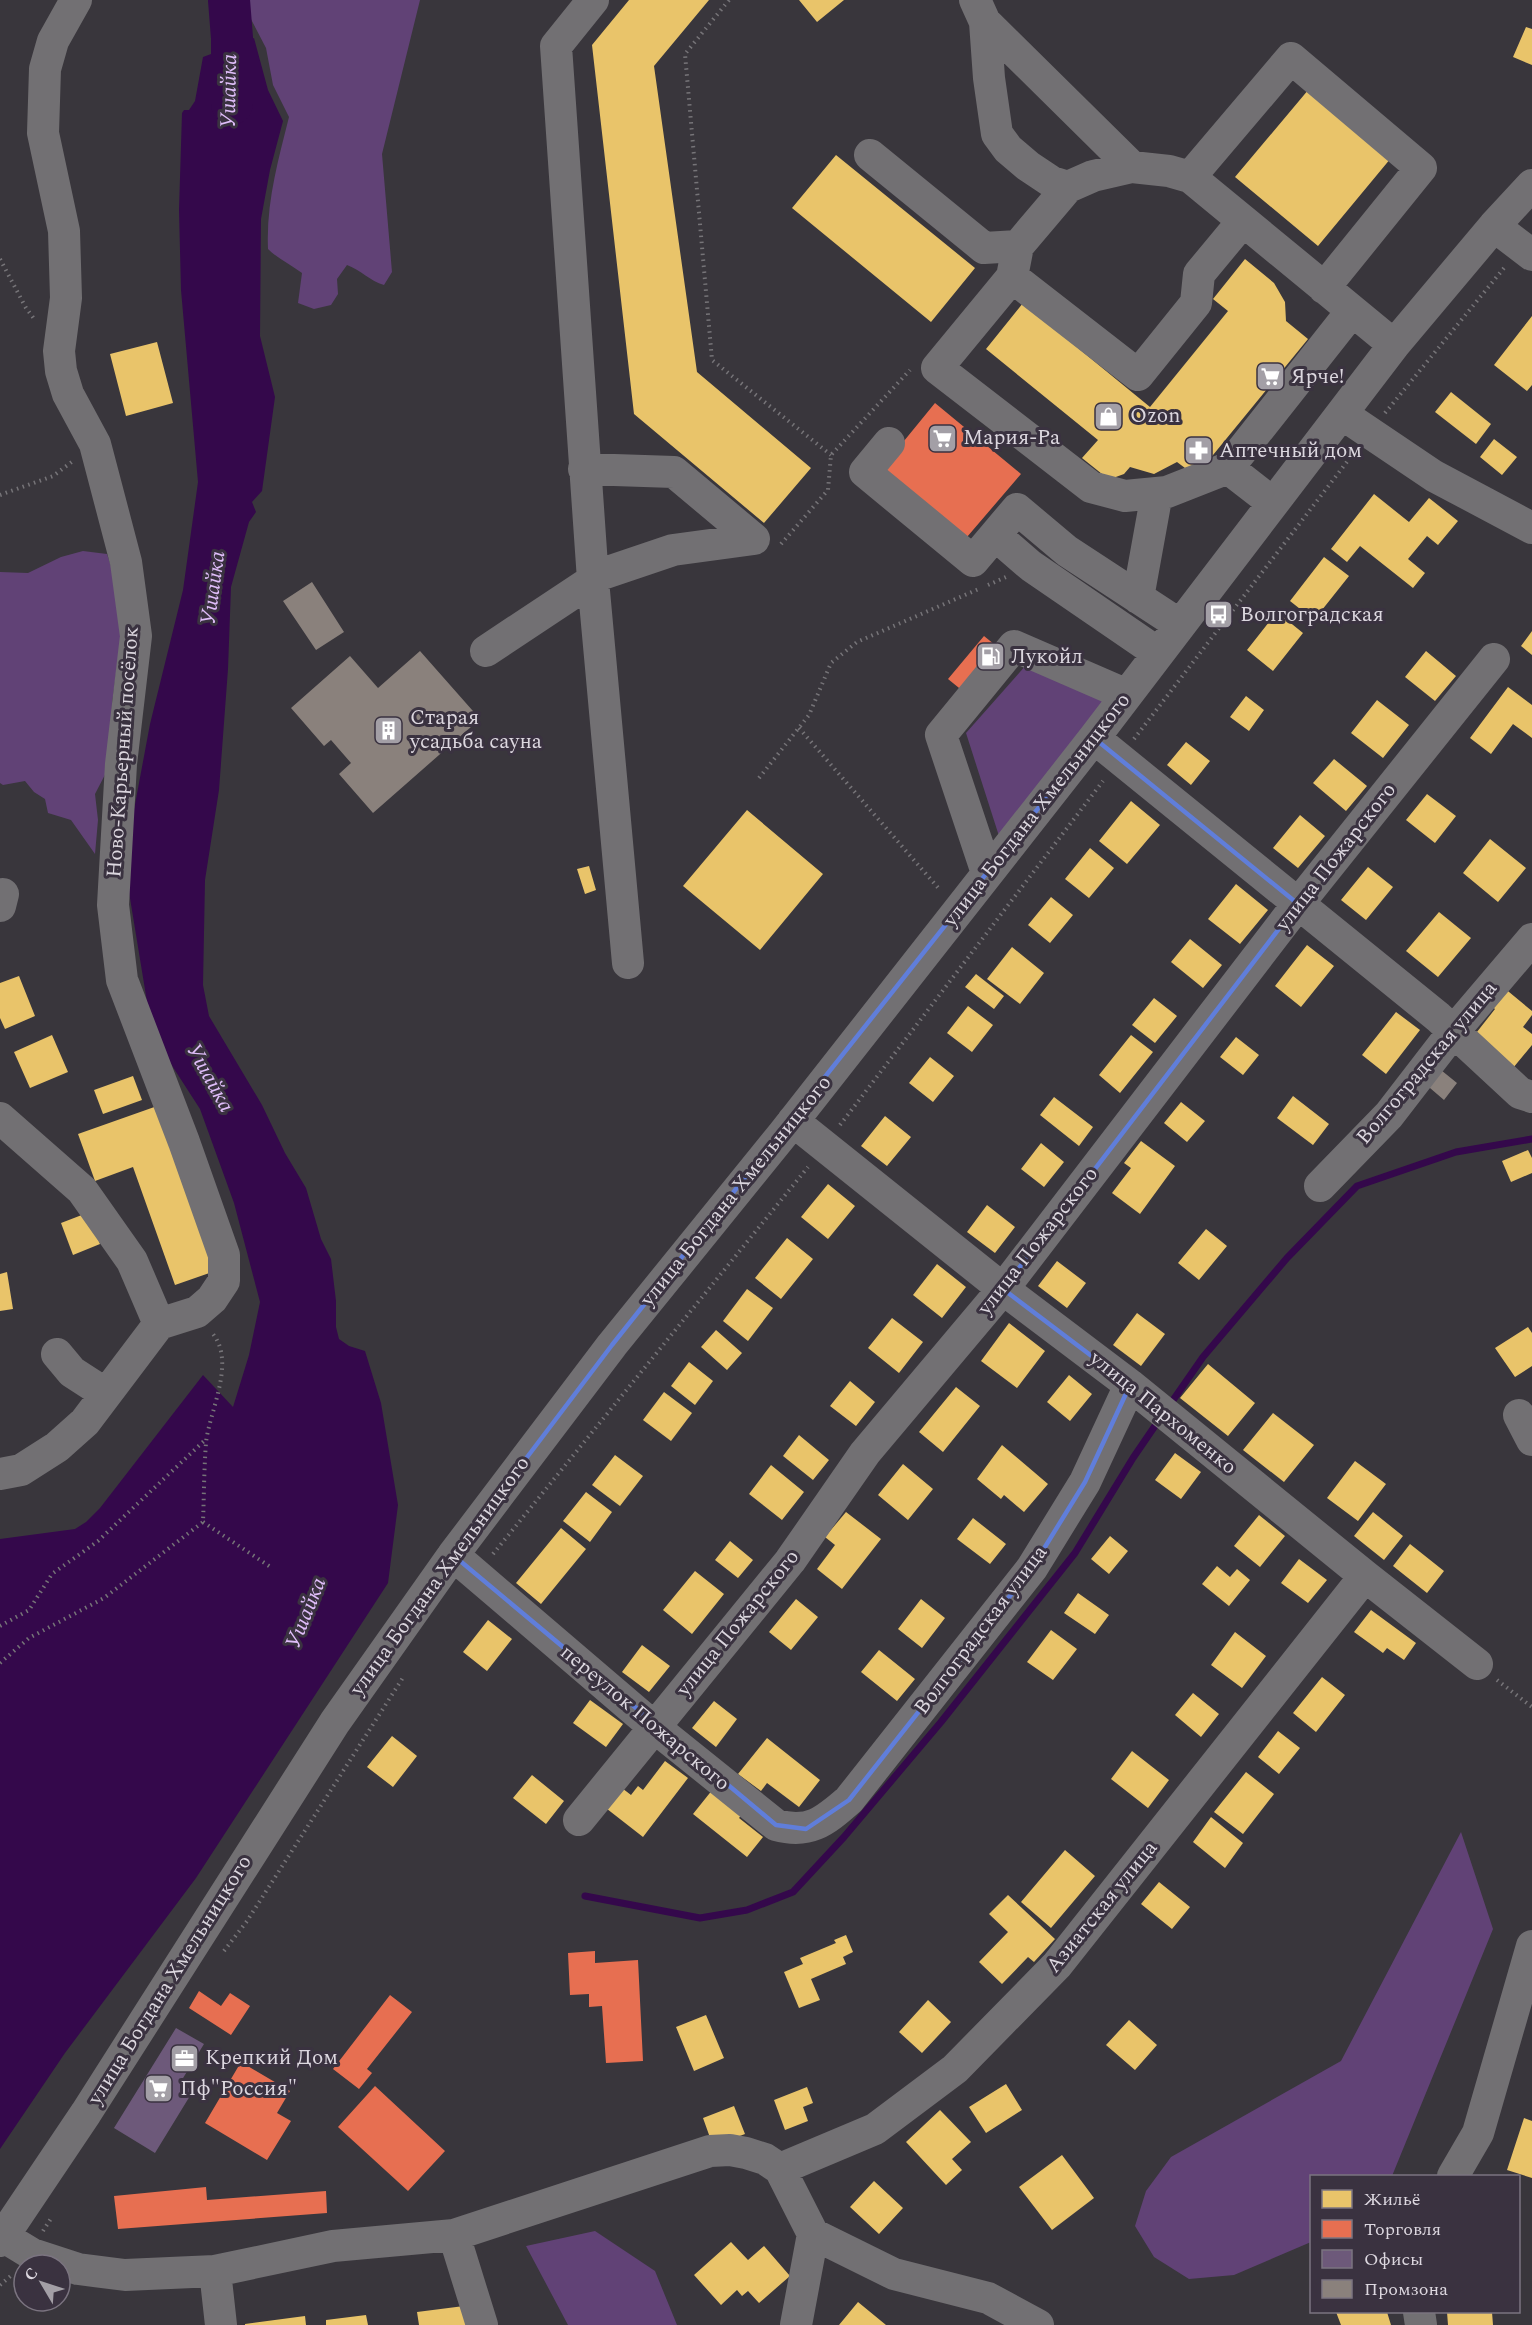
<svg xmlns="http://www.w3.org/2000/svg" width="1532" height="2325" font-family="Spectral,serif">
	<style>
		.green { fill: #614276 }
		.water { fill: #34084b }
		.homes { fill: #e9c46a }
		.shops { fill: #e76f51 }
		.offices { fill: #6d597a }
		.industry { fill: #8a817c }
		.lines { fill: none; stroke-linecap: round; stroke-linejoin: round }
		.stream { stroke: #34084b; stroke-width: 7 }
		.river { stroke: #34084b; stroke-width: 42 }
		.path { stroke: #767478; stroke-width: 4; stroke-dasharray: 1.5 4.5; stroke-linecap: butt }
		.minor { stroke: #727073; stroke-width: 32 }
		.marked { fill: none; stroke: #607eda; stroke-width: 4.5; stroke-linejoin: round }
		.labels { text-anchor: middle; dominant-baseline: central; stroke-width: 6; stroke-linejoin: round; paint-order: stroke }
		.poi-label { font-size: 21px; fill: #dcd7df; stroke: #3a3240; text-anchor: start }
		.street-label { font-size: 21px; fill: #dcd7df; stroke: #3a3240 }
		.water-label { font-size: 22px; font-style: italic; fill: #dfbdf9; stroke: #3a3240 }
	</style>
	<rect width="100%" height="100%" fill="#39363c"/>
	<path class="green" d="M241 0H420L382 154 392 272 384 285C370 281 361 270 347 265L337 279 338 294 331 305 314 309 298 303 302 273C290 264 278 259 268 249 266 203 278 161 289 117L273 85 266 48Z
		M83 551 107 554 115 578 121 637 112 703 110 765 95 794 98 820 95 854 71 820 48 813 45 799 34 792 25 781 3 785 0 783V572L28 573 61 557Z
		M1027 664 1110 695 999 836 966 733Z
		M1461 1832 1493 1929 1392 2176H1312L1311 2242 1234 2275 1189 2279 1154 2257 1135 2226 1146 2191 1171 2157 1341 2061Z
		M595 2231 655 2271 677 2325H568L526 2246Z"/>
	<path class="water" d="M254 38 268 90 283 121 270 170 261 219 260 336 275 397 262 491 252 502 256 512 249 522 231 587 228 669 219 790 205 880 203 985 209 1016 262 1105 285 1153 306 1188 321 1239 331 1259 336 1301V1327L339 1339 349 1346 365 1351 381 1403 398 1505 388 1583 196 1878 65 2053 0 2149V1539L75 1529 86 1522 100 1508 203 1375 233 1407 249 1355 260 1302 234 1203 200 1109 169 1061 149 1014 128 886 131 826 150 724 183 590 198 482 181 290 179 210 182 113 184 110H189L195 101 203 57Z"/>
	<path class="homes" d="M629 0H709L654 66 697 372 811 468 764 523 634 414 592 45Z
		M799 0H844L817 22Z
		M1526 27 1532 29V65L1513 57Z
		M1309 89 1391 158 1318 246 1235 177Z
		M836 155 975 268 931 322 792 208Z
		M1245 259 1274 283 1285 302 1286 321 1308 339 1204 466 1185 468 1177 462 1154 474 1130 467 1124 474 1113 478 1102 474 1082 458 1098 440 986 349 1023 303 1150 407 1228 311 1213 299Z
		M1532 316V385L1527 391 1494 365Z
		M157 342 173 403 126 416 110 354Z
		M1451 392 1491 424 1476 444 1435 412Z
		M1494 439 1517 457 1502 475 1480 457Z
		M1374 494 1409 522 1429 498 1458 521 1438 545 1427 536 1408 559 1425 573 1413 588 1360 546 1347 562 1331 549Z
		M1324 557 1349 576 1314 620 1290 601Z
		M1277 612 1303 633 1273 671 1247 650Z
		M1532 631V655L1521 646Z
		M1426 651 1456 676 1435 701 1405 677Z
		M1508 687 1532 705V738L1513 724 1491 754 1470 738Z
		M1246 696 1264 710 1249 731 1230 717Z
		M1377 700 1409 725 1383 758 1351 733Z
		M1186 742 1210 761 1191 785 1167 765Z
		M1334 759 1367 786 1346 811 1313 783Z
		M1427 794 1456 816 1435 843 1406 820Z
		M1131 801 1160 825 1127 864 1099 841Z
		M747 810 823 874 760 950 683 886Z
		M1300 815 1325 836 1298 868 1273 848Z
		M1490 839 1526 868 1498 902 1463 873Z
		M1090 848 1114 868 1089 898 1065 879Z
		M589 866 596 890 585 894 577 869Z
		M1368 867 1393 887 1366 920 1341 900Z
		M1236 884 1268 910 1240 944 1208 919Z
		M1051 897 1073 915 1050 943 1028 925Z
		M1439 912 1471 938 1438 977 1406 951Z
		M1190 939 1222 965 1203 988 1171 962Z
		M1307 945 1334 966 1301 1007 1275 986Z
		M1012 947 1044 973 1020 1004 987 979Z
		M976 974 1004 996 994 1009 965 987Z
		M19 976 35 1016 5 1029 0 1018V983Z
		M1503 987 1532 1011V1015L1523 1027 1532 1034V1045L1513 1068 1473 1037 1495 1009 1489 1004Z
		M1154 998 1177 1016 1155 1043 1132 1025Z
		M968 1006 993 1025 972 1052 947 1033Z
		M1396 1012 1420 1030 1386 1074 1362 1055Z
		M52 1035 68 1072 30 1088 14 1052Z
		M1131 1035 1153 1052 1120 1093 1099 1075Z
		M1236 1037 1259 1055 1243 1075 1220 1057Z
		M930 1057 954 1076 933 1102 909 1083Z
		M133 1076 142 1100 103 1114 94 1090Z
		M1293 1096 1329 1124 1313 1145 1277 1118Z
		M1054 1097 1093 1127 1079 1146 1040 1115Z
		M1181 1102 1205 1121 1187 1142 1164 1123Z
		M160 1105 218 1270 175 1285 133 1167 95 1181 78 1134Z
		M885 1116 911 1137 887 1166 861 1146Z
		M1141 1141 1175 1166 1140 1214 1112 1193 1131 1168 1124 1163Z
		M1041 1143 1064 1162 1044 1187 1021 1169Z
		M1528 1150 1532 1158V1173L1511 1182 1502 1161Z
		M828 1184 855 1206 828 1239 801 1217Z
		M987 1205 1015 1227 995 1253 967 1232Z
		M87 1213 100 1244 73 1255 61 1223Z
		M1206 1229 1227 1246 1199 1280 1178 1263Z
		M787 1238 813 1259 781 1299 755 1278Z
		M1057 1261 1086 1283 1067 1308 1038 1286Z
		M937 1264 966 1287 942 1318 913 1295Z
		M7 1272 13 1309 0 1311V1274Z
		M747 1289 773 1308 748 1341 723 1321Z
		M1137 1313 1165 1334 1141 1366 1113 1345Z
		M892 1318 923 1342 899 1373 868 1348Z
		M1009 1323 1045 1351 1017 1388 981 1361Z
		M1528 1327 1532 1333V1366L1515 1377 1495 1348Z
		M716 1330 742 1353 727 1370 701 1347Z
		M689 1362 713 1381 695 1405 671 1386Z
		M1208 1364 1255 1403 1228 1436 1180 1398Z
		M1069 1375 1092 1394 1070 1421 1047 1402Z
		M850 1381 875 1402 856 1426 830 1406Z
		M956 1387 980 1406 943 1452 919 1432Z
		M664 1392 692 1413 671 1441 643 1420Z
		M1273 1413 1314 1445 1284 1482 1243 1450Z
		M799 1435 829 1460 813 1480 783 1456Z
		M1002 1445 1048 1484 1024 1512 1004 1495 1001 1499 977 1479Z
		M1175 1453 1201 1472 1181 1499 1155 1480Z
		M615 1455 643 1476 620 1506 592 1485Z
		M1355 1461 1386 1484 1358 1521 1327 1498Z
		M903 1464 933 1489 908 1520 878 1495Z
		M771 1465 804 1492 782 1520 749 1494Z
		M586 1492 612 1512 590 1542 563 1521Z
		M846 1512 881 1539 842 1589 817 1569 835 1545 825 1537Z
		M1373 1512 1403 1536 1384 1560 1354 1536Z
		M1259 1515 1285 1536 1260 1567 1234 1546Z
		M973 1518 1006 1544 990 1564 957 1539Z
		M561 1528 586 1549 541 1604 516 1583Z
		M1110 1536 1128 1551 1109 1574 1091 1559Z
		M730 1541 753 1560 738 1578 715 1560Z
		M1410 1544 1444 1571 1427 1593 1393 1566Z
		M1299 1559 1327 1580 1308 1603 1281 1583Z
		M1217 1566 1230 1577 1237 1569 1250 1580 1229 1606 1202 1584Z
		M695 1571 724 1594 692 1634 663 1610Z
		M1078 1593 1109 1615 1095 1634 1064 1613Z
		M796 1599 818 1617 791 1650 769 1632Z
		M921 1599 945 1618 922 1648 898 1629Z
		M1371 1610 1416 1643 1404 1660 1387 1648 1383 1653 1354 1632Z
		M488 1620 512 1639 487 1671 463 1652Z
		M1051 1630 1077 1649 1053 1680 1027 1662Z
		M1235 1632 1266 1656 1242 1688 1211 1665Z
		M642 1645 670 1666 649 1692 622 1672Z
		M879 1650 915 1679 897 1701 861 1672Z
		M1322 1677 1345 1695 1316 1732 1293 1713Z
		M1193 1693 1219 1714 1201 1737 1175 1715Z
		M590 1700 623 1724 606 1747 573 1723Z
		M714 1701 737 1719 716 1747 692 1728Z
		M1278 1731 1300 1748 1279 1774 1258 1757Z
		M392 1736 417 1756 393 1787 367 1767Z
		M767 1738 820 1780 799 1807 767 1783 761 1791 738 1774Z
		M1132 1751 1169 1780 1148 1808 1111 1779Z
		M665 1761 688 1778 643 1837 602 1805 618 1785 631 1795 638 1786 643 1790Z
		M1246 1772 1274 1794 1243 1834 1214 1812Z
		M532 1775 564 1801 546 1824 513 1798Z
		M713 1789 743 1813 739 1818 763 1837 747 1857 693 1814Z
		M1211 1817 1243 1843 1225 1868 1193 1842Z
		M1065 1850 1095 1876 1051 1928 1021 1902Z
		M1159 1882 1190 1907 1172 1929 1141 1904Z
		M1008 1895 1055 1939 1034 1962 1028 1957 1002 1984 979 1962 1008 1932 989 1914Z
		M846 1935 853 1952 843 1957 846 1964 811 1979 820 2000 799 2008 784 1972 803 1964 800 1958 836 1943 834 1940Z
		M928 2000 951 2022 922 2053 899 2032Z
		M706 2015 724 2058 694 2071 676 2027Z
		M1129 2020 1157 2045 1135 2070 1106 2045Z
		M1006 2084 1022 2110 986 2133 969 2107Z
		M807 2087 813 2103 803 2107 808 2121 785 2130 774 2100Z
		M734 2106 745 2134 713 2146 703 2118Z
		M940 2110 971 2142 952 2159 962 2170 946 2185 906 2142Z
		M1524 2118 1532 2121V2178L1507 2170Z
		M1062 2155 1094 2198 1052 2230 1019 2187Z
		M874 2181 903 2208 879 2234 850 2207Z
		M731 2242 748 2260 764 2246 790 2276 759 2303 748 2291 742 2296 737 2290 721 2305 694 2275Z
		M858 2302 886 2325H839Z
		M464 2306 466 2325H419L417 2312Z
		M1336 2312H1387L1391 2325H1341Z
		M1447 2312H1492L1493 2325H1448Z
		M366 2315 368 2325H326V2320Z
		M305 2316 306 2325H245V2324Z"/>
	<path class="shops" d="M935 403 1021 474 961 544 877 474Z
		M984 636 1000 649 964 692 948 679Z
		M595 1951V1963L638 1960 643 2061 606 2063 602 2006 589 2007V1994L570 1995 568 1953Z
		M199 1991 221 2006 230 1993 250 2006 231 2035 189 2008Z
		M390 1995 412 2012 367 2069 372 2073 359 2089 333 2069Z
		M241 2062 290 2091 277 2113 291 2121 267 2160 205 2123Z
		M375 2086 445 2151 408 2191 338 2127Z
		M206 2187 207 2200 326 2191 327 2213 118 2229 114 2196Z"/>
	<path class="offices" d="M176 2028 204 2044 180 2083 193 2091 155 2153 114 2128Z"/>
	<path class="industry" d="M312 582 344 632 316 650 283 601Z
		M420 651 480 719 373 813 339 774 351 763 331 740 324 746 291 708 350 656 378 688Z
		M1436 1066 1457 1083 1444 1100 1423 1082Z"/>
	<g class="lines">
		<path class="stream" d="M1169 1406 1203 1357 1287 1258 1357 1186 1456 1152 1532 1139
			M585 1896 700 1918 747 1910 793 1892 844 1837 941 1722 1075 1553 1133 1458 1159 1420"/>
		<path class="river" d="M229 0 232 38V104"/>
		<path class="path" d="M729 0 685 54 712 360 831 455
			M0 259 26 308 35 320
			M1385 413 1504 268
			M0 495 53 476 73 461
			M781 544 828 490 831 455 910 370
			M988 585 1006 577
			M799 728 940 890
			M1134 739 1353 454
			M759 778 809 715 831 663 857 642 981 588
			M840 1125 1103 781
			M203 1522 272 1568
			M493 1554 808 1167
			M0 1626 29 1610 52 1574 98 1541 205 1440
			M0 1663 29 1638 104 1598 203 1522C204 1496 204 1469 206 1443 209 1412 236 1363 213 1334
			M1497 1680 1532 1707
			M224 1951 247 1921 404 1676
			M43 2231 52 2217
			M0 2285 13 2274"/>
		<path class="minor" d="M76 0 53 41 45 69 43 133 64 231 66 298 59 351 61 371 68 394 95 444 126 562 136 636 121 764 113 905 122 980 184 1142 224 1255V1281L212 1299 197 1312 159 1324
			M593 0 556 46 593 580 628 963
			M975 0 985 22 989 78 997 134 1008 149 1028 166 1052 182 1068 187
			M985 22 1132 167
			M870 155 984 248 1018 246
			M1190 177 1291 58 1421 168 1324 288
			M1243 221 1199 274 1196 303 1138 375 1012 277 937 368 1091 487 1125 496 1167 492 1228 468 1273 503
			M1494 226 1532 255
			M1012 277 1018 246 1068 187 1093 176 1132 167 1169 171 1190 177 1394 345
			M1342 414 1434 476 1532 528
			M889 443 865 472 973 561 995 535
			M1228 468 1352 311
			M1138 598 1157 493
			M486 651 602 574 673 550 754 539 674 472 584 469
			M1158 653 1031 566 995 535 1017 509 1067 551 1180 625
			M1094 738 1438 1017 1520 1093 1532 1097
			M987 873 941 735 1014 646 1127 695
			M0 906 3 894
			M0 1118 82 1190 132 1261 159 1324 85 1422 57 1447 21 1470 0 1474
			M793 1121 1003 1289 1130 1385 1365 1576 1477 1664
			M1320 1186 1389 1115 1453 1032 1532 939
			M57 1354 72 1372 106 1394
			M1519 1415 1532 1440
			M453 1555 654 1727 776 1825C809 1834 824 1822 849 1800L1032 1568 1085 1482 1130 1385
			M579 1820 790 1561 865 1453 1003 1289 1298 904 1494 659
			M780 2169 875 2129 955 2069 1057 1965 1365 1576
			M1453 2176 1478 2133 1532 1946
			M813 2234 894 2274 988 2298 1038 2325
			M454 2235 482 2325
			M4 2237 32 2254 78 2269 125 2275 215 2271 333 2246 454 2235 710 2151 730 2150 746 2153 765 2159 780 2169 813 2234 796 2325
			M0 2241 86 2113 335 1722 453 1555 612 1345 783 1134 1094 738 1394 345 1494 226 1532 185
			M215 2271 221 2325
			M1419 2312 1421 2325"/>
	</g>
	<path class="marked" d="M1094 738 1298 904 1003 1289 1130 1385 1085 1482 1032 1568 849 1800 806 1829 776 1825 453 1555 612 1345Z"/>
	<defs>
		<symbol id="supermarket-square" viewBox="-11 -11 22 22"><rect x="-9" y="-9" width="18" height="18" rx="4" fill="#a39fa6" stroke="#3a3240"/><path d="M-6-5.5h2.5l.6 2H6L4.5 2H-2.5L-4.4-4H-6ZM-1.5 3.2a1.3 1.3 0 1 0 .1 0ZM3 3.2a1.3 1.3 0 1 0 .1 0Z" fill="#fff"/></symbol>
		<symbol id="shop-square" viewBox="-11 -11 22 22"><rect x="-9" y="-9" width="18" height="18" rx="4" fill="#a39fa6" stroke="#3a3240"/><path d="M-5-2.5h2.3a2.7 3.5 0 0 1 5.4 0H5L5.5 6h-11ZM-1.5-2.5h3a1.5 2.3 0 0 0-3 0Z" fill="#fff"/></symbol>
		<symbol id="pharmacy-square" viewBox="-11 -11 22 22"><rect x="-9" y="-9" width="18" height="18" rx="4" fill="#a39fa6" stroke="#3a3240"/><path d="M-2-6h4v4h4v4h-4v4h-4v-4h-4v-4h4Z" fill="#fff"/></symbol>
		<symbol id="bus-square" viewBox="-11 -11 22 22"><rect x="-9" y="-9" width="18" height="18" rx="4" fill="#a39fa6" stroke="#3a3240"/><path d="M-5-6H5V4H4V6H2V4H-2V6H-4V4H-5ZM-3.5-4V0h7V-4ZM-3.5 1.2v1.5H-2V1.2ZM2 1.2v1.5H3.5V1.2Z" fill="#fff"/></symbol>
		<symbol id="fuel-square" viewBox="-11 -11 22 22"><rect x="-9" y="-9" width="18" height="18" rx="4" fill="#a39fa6" stroke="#3a3240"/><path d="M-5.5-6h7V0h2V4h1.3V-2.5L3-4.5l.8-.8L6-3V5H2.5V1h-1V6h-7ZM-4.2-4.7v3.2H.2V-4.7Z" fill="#fff"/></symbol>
		<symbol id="building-square" viewBox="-11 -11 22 22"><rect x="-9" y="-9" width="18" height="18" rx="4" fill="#a39fa6" stroke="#3a3240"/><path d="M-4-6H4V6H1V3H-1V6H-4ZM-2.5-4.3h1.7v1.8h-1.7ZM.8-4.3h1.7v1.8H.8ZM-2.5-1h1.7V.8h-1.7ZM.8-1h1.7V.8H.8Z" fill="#fff"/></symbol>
		<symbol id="office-square" viewBox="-11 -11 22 22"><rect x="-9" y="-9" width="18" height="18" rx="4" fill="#a39fa6" stroke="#3a3240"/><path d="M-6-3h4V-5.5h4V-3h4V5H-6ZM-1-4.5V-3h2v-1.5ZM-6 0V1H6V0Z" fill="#fff"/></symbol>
	</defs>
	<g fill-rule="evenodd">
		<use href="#supermarket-square" x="1254" y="360" width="33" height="33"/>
		<use href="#shop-square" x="1092" y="400" width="33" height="33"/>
		<use href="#supermarket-square" x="926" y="422" width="33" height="33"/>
		<use href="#pharmacy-square" x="1182" y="434" width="33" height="33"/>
		<use href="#bus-square" x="1202" y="598" width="33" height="33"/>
		<use href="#fuel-square" x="974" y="640" width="33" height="33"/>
		<use href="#building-square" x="372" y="714" width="33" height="33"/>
		<use href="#office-square" x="168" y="2042" width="33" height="33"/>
		<use href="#supermarket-square" x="142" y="2072" width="33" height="33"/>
	</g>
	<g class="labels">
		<g class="poi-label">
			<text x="1291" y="377">Ярче!</text>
			<text x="1130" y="416">Ozon</text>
			<text x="963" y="438">Мария-Ра</text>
			<text x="1219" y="451">Аптечный дом</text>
			<text x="1240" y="615">Волгоградская</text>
			<text x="1011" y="657">Лукойл</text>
			<text x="410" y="718">Старая<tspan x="410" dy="24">усадьба сауна</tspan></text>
			<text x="205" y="2058">Крепкий Дом</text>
			<text x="180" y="2089">Пф"Россия"</text>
		</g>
		<g class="street-label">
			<text transform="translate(123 752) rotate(-86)">Ново-Карьерный посёлок</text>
			<text transform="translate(1037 810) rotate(-52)">улица Богдана Хмельницкого</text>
			<text transform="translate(1336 857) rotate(-52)">улица Пожарского</text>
			<text transform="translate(1427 1063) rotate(-50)">Волгоградская улица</text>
			<text transform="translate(736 1191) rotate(-51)">улица Богдана Хмельницкого</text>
			<text transform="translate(1038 1241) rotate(-52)">улица Пожарского</text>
			<text transform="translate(1163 1413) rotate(39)">улица Пархоменко</text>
			<text transform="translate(440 1576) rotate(-54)">улица Богдана Хмельницкого</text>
			<text transform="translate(738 1623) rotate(-51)">улица Пожарского</text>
			<text transform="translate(981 1630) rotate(-53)">Волгоградская улица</text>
			<text transform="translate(645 1718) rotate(40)">переулок Пожарского</text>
			<text transform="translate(1102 1907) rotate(-51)">Азиатская улица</text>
			<text transform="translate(170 1980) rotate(-58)">улица Богдана Хмельницкого</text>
		</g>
		<g class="water-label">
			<text transform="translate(229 91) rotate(-89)">Ушайка</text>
			<text transform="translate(213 588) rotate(-82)">Ушайка</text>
			<text transform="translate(210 1078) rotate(61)">Ушайка</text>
			<text transform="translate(306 1613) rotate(-68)">Ушайка</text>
		</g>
	</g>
	<rect x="1310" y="2175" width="210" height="138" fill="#3a3240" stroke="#7b7480" stroke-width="1.5"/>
	<rect x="1322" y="2190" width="30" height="18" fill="#e9c46a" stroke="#7b7480" stroke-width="1.5"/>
	<text x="1364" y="2205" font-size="18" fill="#dcd7df">Жильё</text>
	<rect x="1322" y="2220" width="30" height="18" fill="#e76f51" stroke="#7b7480" stroke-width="1.5"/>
	<text x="1364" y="2235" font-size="18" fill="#dcd7df">Торговля</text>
	<rect x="1322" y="2250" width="30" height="18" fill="#6d597a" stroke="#7b7480" stroke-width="1.5"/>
	<text x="1364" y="2265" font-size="18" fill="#dcd7df">Офисы</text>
	<rect x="1322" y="2280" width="30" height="18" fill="#8a817c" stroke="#7b7480" stroke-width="1.5"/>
	<text x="1364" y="2295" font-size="18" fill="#dcd7df">Промзона</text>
	<g transform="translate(42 2283) rotate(309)"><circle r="28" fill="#3a3240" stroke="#7b7480" stroke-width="1.5"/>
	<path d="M0-4.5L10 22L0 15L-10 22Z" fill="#a39fa6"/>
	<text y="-9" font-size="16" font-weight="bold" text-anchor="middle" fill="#dcd7df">С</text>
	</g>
</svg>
